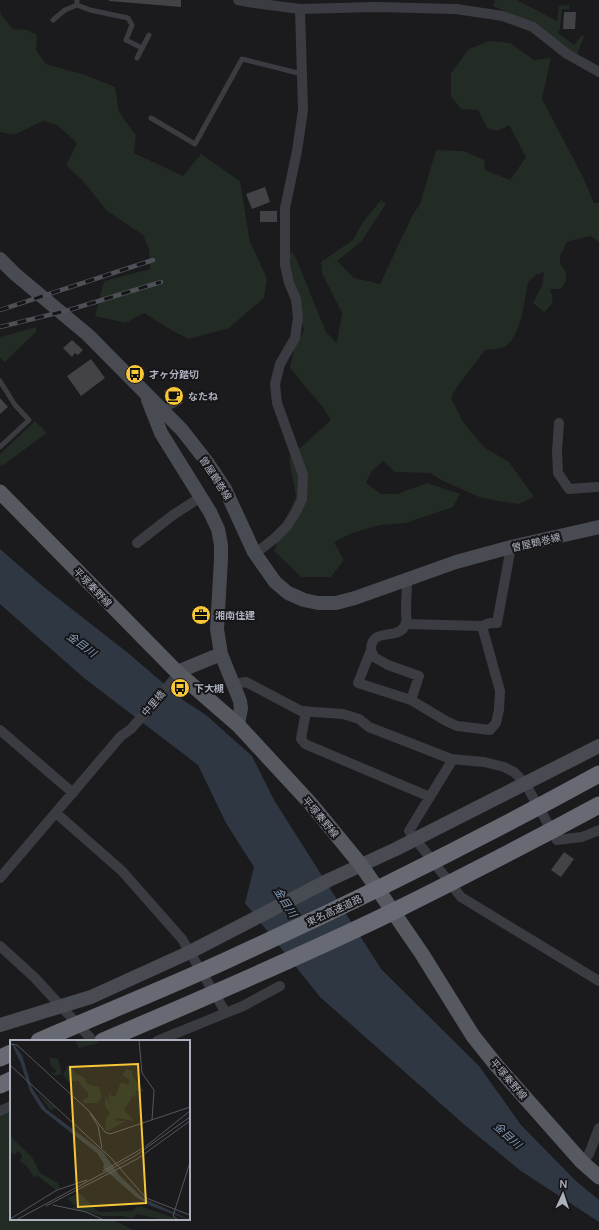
<svg xmlns="http://www.w3.org/2000/svg" width="599" height="1230" font-family="Manrope,'Noto Sans JP',sans-serif">
	<style>
		.green { fill: #222b24 }
		.water { fill: #2f3842 }
		.building { fill: #424247 }
		.lines { fill: none; stroke-linecap: round; stroke-linejoin: round }
		.lane { stroke: #3b3c42; stroke-width: 5 }
		.street { stroke: #3b3c42; stroke-width: 10 }
		.secondary { stroke: #494b52; stroke-width: 14 }
		.primary { stroke: #575961; stroke-width: 15 }
		.highway { stroke: #676973; stroke-width: 17 }
		.rail-casing { stroke: #4e5057; stroke-width: 4.5 }
		.rail { stroke: #161518; stroke-width: 3; stroke-dasharray: 9; stroke-linecap: butt }
		.highway-bridge { stroke: #676973; stroke-width: 17 }
		.labels { text-anchor: middle; dominant-baseline: central; stroke-width: 4; stroke-linejoin: round; paint-order: stroke }
		.poi-label { font-size: 10px; font-weight: bold; fill: #adb0bd; stroke: #161518; text-anchor: start }
		.street-label { font-size: 10px; fill: #adb0bd; stroke: #161518 }
		.water-label { font-size: 11px; font-style: italic; fill: #839bb8; stroke: #161518 }
		.inset-road { fill: none; stroke: #55565d; stroke-width: 1 }
		.view { fill: #f8c737; fill-opacity: 0.15; stroke: #f8c737; stroke-width: 2 }
		.inset-edge { fill: none; stroke: #adb0bd; stroke-width: 2 }
	</style>
	<rect width="100%" height="100%" fill="#1b1a1d"/>
	<path class="green" d="M495 0H517L557 21 559 6 569 5V9H562L560 29 558 33 574 45 582 35 584 37 576 57 535 24 493 6Z
		M0 10 1 15 13 29 27 30 37 35 36 50 46 64 85 75 115 87 119 112 136 135 134 153 183 176 201 154 240 181 250 242 267 278 264 298 229 328 189 339 171 330 144 313 126 323 95 316 104 281 150 269 149 249 143 235 107 211 83 181 66 165 77 143 57 125 43 121 14 135 0 132Z
		M489 41 510 43 534 60 551 58 542 99 583 177 594 203H599V242L590 236 567 242 560 256V264L566 272V281L561 289H550C554 300 554 304 544 312L533 303 542 286 544 272 536 275 528 282C525 298 521 339 504 347 499 349 491 349 485 350L457 387 451 398 463 422 485 448 509 462 534 497 519 504 498 501 479 497 441 480 430 473 395 472 383 461 371 472 366 483 381 494H397L427 483 460 494 453 507 406 523 380 525 352 533 334 542 344 560 331 577H301L274 551 284 522 296 497 289 458 331 420 321 405 290 368 294 349 304 330 287 265 291 251 296 258 326 332 337 343 342 313 322 273 321 262 353 240 363 222 381 200 386 204 361 242 337 261 354 278 380 284 413 214 420 204 436 150 464 151 484 160 485 170 510 180 526 157 509 125 498 131 487 128 478 110 461 109 451 96V73L469 49Z
		M36 327V332L5 362 0 358V337Z
		M35 421 47 433 2 466 0 464V454Z
		M11 1111V1219H111L133 1230H0V1115Z"/>
	<path class="water" d="M0 549 45 588 128 653 183 700 206 715 252 756 274 800 381 969 479 1066 521 1125 577 1182 599 1200V1222L521 1171 467 1127 372 1043 320 997 245 903 254 867 226 823 198 765 84 678 0 604Z"/>
	<path class="building" d="M109 0H181V7L109 1Z
		M564 12H576L575 29H563Z
		M265 187 270 202 252 209 246 194Z
		M260 211H277V222H260Z
		M72 340 83 350 78 355 75 353 72 357 63 348Z
		M91 359 105 378 81 396 67 376Z
		M174 386 183 403 170 410 166 404 171 401 164 391Z
		M0 398 8 407 0 414Z
		M199 607 208 608 207 620 195 619V611H199Z
		M564 852 574 859 561 877 551 870Z"/>
	<g class="lines">
		<path class="lane" d="M77 0V5L90 10 128 18 132 25 126 40 142 48
			M53 20 65 10 77 5
			M137 58 149 35
			M151 118 195 144 242 59 302 74
			M0 381 15 405 29 420 0 447"/>
		<path class="street" d="M238 0 254 3 300 9 375 7 456 9 503 16 533 27 567 54 599 72
			M559 423 557 452 558 473 569 489 597 487
			M137 543 173 515 201 497
			M254 552 261 549 275 538 287 526 296 512 302 499 303 475 277 403 275 384 280 364 295 338 298 318 296 299 289 283 285 265V208L297 151 303 110 300 9
			M407 579C407 590 406 600 406 611 406 614 407 620 406 623 400 643 371 625 371 650L358 683 411 700 446 721 457 726 490 730 496 723 499 710 500 691 482 626
			M406 624 482 626 490 623H497L511 547
			M371 650 374 657 388 665 419 676 411 700
			M233 684 246 682 301 711 343 714 359 719 369 727 451 759 484 762 504 767 514 772 525 783 557 840 582 837 599 830
			M306 711 301 739 305 744 430 797
			M0 730 73 793
			M453 759 409 831 461 897 599 981
			M56 813 122 871 182 939 226 1013
			M0 878 121 736 131 729 175 678 177 672
			M0 946 35 978 93 1041
			M157 1041 243 1006 280 986
			M0 1111 11 1106
			M582 1162 589 1154 599 1128"/>
		<path class="secondary" d="M0 259 15 274 88 335 182 430 207 462 225 489 254 552 275 582 288 593 304 600 318 603H336L355 598 456 562 511 547 599 527
			M148 400 161 433 210 512 218 529 221 545V559L217 629 221 654 240 701 241 708 238 725
			M177 672 221 654
			M0 1025 91 997 190 952 329 880 396 849 599 746"/>
		<path class="primary" d="M0 492 177 672 238 725 311 804 361 865 422 954 473 1036 497 1066 582 1162 599 1177"/>
		<path class="highway" d="M0 1058 11 1053
			M0 1085 11 1080"/>
		<defs>
			<path id="rail" d="M0 310 153 260
				M0 327 69 310 161 282"/>
		</defs>
		<use href="#rail" class="rail-casing"/>
		<use href="#rail" class="rail"/>
		<path class="highway-bridge" d="M39 1041C101 1014 164 989 225 961 352 903 477 841 599 774
			M103 1041C197 1001 290 961 382 917 455 881 527 844 599 805"/>
	</g>
	<defs>
		<symbol id="bus-disc" viewBox="-11 -11 22 22"><circle r="9.5" fill="#f8c737" stroke="#161518"/><path d="M-5-6H5V4H4V6H2V4H-2V6H-4V4H-5ZM-3.5-4V0h7V-4ZM-3.5 1.2v1.5H-2V1.2ZM2 1.2v1.5H3.5V1.2Z" fill="#111"/></symbol>
		<symbol id="cafe-disc" viewBox="-11 -11 22 22"><circle r="9.5" fill="#f8c737" stroke="#161518"/><path d="M-5.5-4.5H6V0H3Q3 3.5 0 3.5H-2.5Q-5.5 3.5-5.5 0ZM3-3.2v2h1.7v-2ZM-6 4.5H4V6H-6Z" fill="#111"/></symbol>
		<symbol id="office-disc" viewBox="-11 -11 22 22"><circle r="9.5" fill="#f8c737" stroke="#161518"/><path d="M-6-3h4V-5.5h4V-3h4V5H-6ZM-1-4.5V-3h2v-1.5ZM-6 0V1H6V0Z" fill="#111"/></symbol>
	</defs>
	<g fill-rule="evenodd">
		<use href="#bus-disc" x="124" y="363" width="22" height="22"/>
		<use href="#cafe-disc" x="163" y="385" width="22" height="22"/>
		<use href="#office-disc" x="190" y="604" width="22" height="22"/>
		<use href="#bus-disc" x="169" y="677" width="22" height="22"/>
	</g>
	<g class="labels">
		<g class="poi-label">
			<text x="149" y="374">才ヶ分踏切</text>
			<text x="188" y="396">なたね</text>
			<text x="215" y="615">湘南住建</text>
			<text x="194" y="688">下大槻</text>
		</g>
		<g class="street-label">
			<text transform="translate(216 478) rotate(57)">曽屋鶴巻線</text>
			<text transform="translate(536 542) rotate(-13)">曽屋鶴巻線</text>
			<text transform="translate(93 587) rotate(46)">平塚秦野線</text>
			<text transform="translate(153 703) rotate(-49)">中里橋</text>
			<text transform="translate(321 817) rotate(50)">平塚秦野線</text>
			<text transform="translate(334 910) rotate(-25)">東名高速道路</text>
			<text transform="translate(509 1079) rotate(49)">平塚秦野線</text>
		</g>
		<g class="water-label">
			<text transform="translate(82 644) rotate(37)">金目川</text>
			<text transform="translate(286 902) rotate(58)">金目川</text>
			<text transform="translate(508 1135) rotate(42)">金目川</text>
		</g>
	</g>
	<g transform="translate(10 1040)">
		<rect width="180" height="180" fill="#1b1a1d"/>
		<path d="M65 0H87L88 3 69 8ZM39 17 48 19 52 34 45 36 40 32 45 33 46 30 41 26ZM59 24 66 34 74 37 77 44 89 47 92 57 88 63H73L74 59 79 57 78 53 68 41H57L53 34ZM116 29 123 31 122 35 134 51H126L125 59 123 55 114 70 124 81 106 78V81H116L98 91 95 88 96 78 100 73 95 67V54L100 64 98 55 105 48 100 55 105 57 111 42 119 45V39L112 36ZM27 52 37 61 46 68 40 70ZM0 96 22 117 30 133 48 143 50 147 46 150 28 136 24 137 16 125 10 122 12 115 8 111 5 115 0 112ZM69 153 89 172 123 171 126 167H133L170 180H153L127 174 122 179 114 176H93L62 169 65 166 57 158Z" fill="#222b24"/>
		<path d="M0 0 12 15 22 48 36 69 93 112 109 135 133 158 180 180 141 166 126 157 93 128 94 124 87 113 32 70 20 51 11 24Z" fill="#2f3842"/>
		<path class="inset-road" d="M129 0 132 33 144 50 142 80M0 4 7 5 79 71M0 25 100 117 136 158 180 175M79 71 95 92 100 94 180 67M80 73 88 86 92 108M135 107 180 71M93 131 131 109M43 165 76 172 94 180M36 166 127 119 180 81M0 179 47 150 77 140M6 180 125 116 180 77M168 180 163 176 180 122"/>
		<path class="view" d="M128 24 136 163 68 167 60 27Z"/>
		<rect width="180" height="180" class="inset-edge"/>
	</g>
	<g transform="translate(563 1194) rotate(3)" stroke="#161518" stroke-width="3" paint-order="stroke">
	<path d="M0-3L7 15L0 10L-7 15Z" fill="#adb0bd"/>
	<text y="-6" font-size="11" font-weight="bold" text-anchor="middle" fill="#adb0bd">N</text>
	</g>
</svg>
